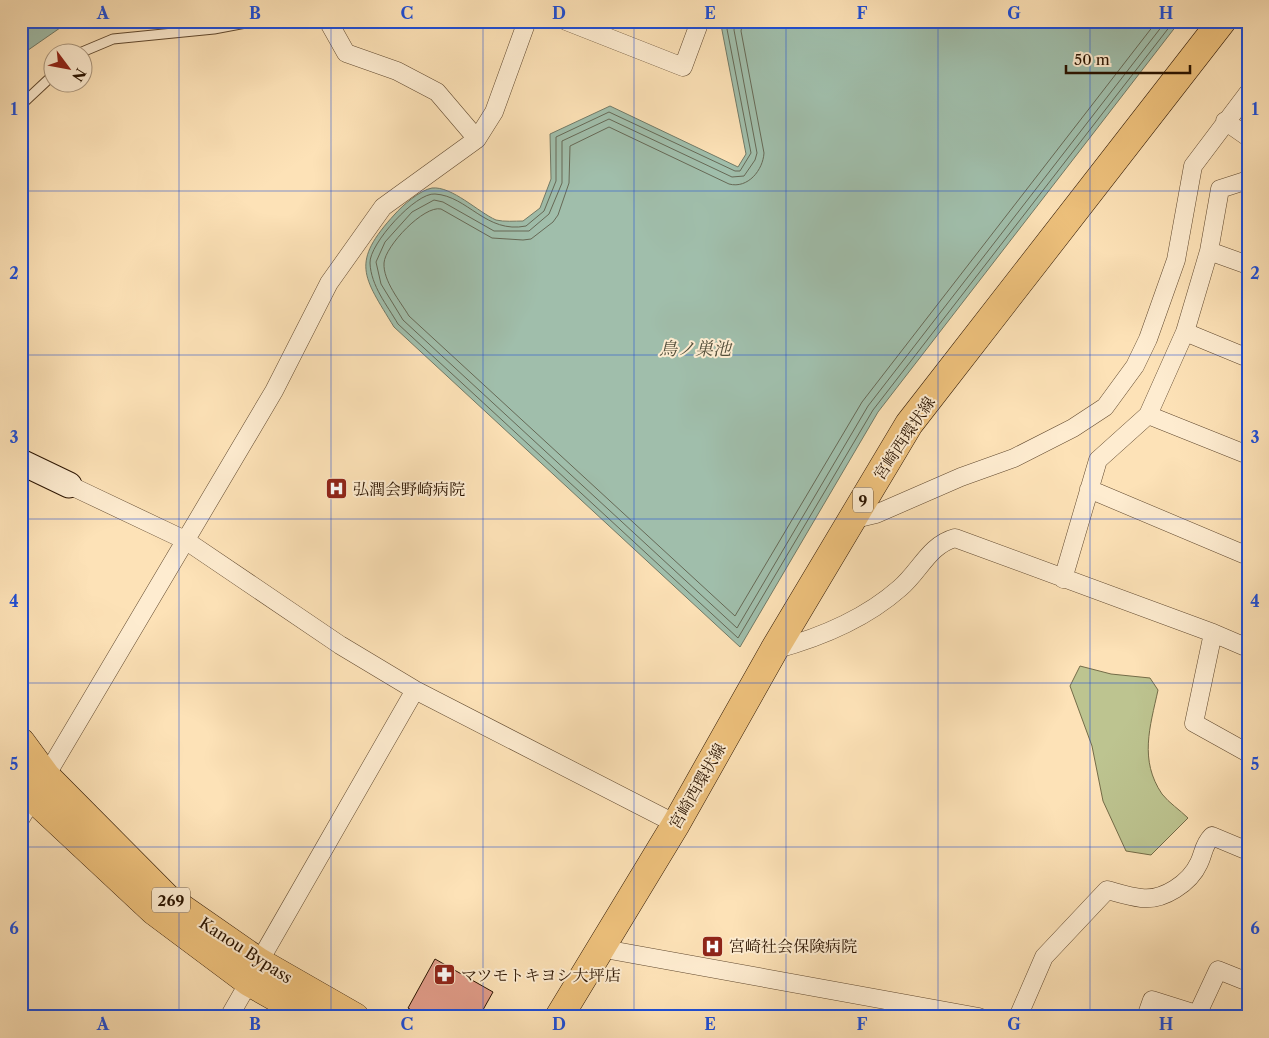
<svg xmlns="http://www.w3.org/2000/svg" width="1269" height="1038" font-family="'Libre Caslon Text','Noto Serif JP',serif">
	<style>
		.green { fill: #bdc490; stroke: #746c48 }
		.water { fill: #a0beab; stroke: #717a67 }
		.lines { fill: none; stroke-linecap: round; stroke-linejoin: round }
		.shore { stroke: #666956; stroke-width: 1 }
		.building { fill: #e19c89; stroke: #2b1400 }
		.lane-casing { stroke: #60482e; stroke-width: 11 }
		.street-casing { stroke: #60482e; stroke-width: 19 }
		.secondary-casing { stroke: #2b1400; stroke-width: 27 }
		.primary-casing { stroke: #2b1400; stroke-width: 29 }
		.highway-casing { stroke: #2b1400; stroke-width: 29 }
		.lane { stroke: #feecd0; stroke-width: 9 }
		.street { stroke: #feecd0; stroke-width: 18 }
		.secondary { stroke: #feecd0; stroke-width: 25 }
		.primary { stroke: #eec17c; stroke-width: 28 }
		.highway { stroke: #eec17c; stroke-width: 28 }
		.grid { fill: none; stroke: #1d4ed8; stroke-width: 1; stroke-opacity: 0.55 }
		.labels { text-anchor: middle; dominant-baseline: central; stroke-width: 4; stroke-linejoin: round; paint-order: stroke }
		.shield { fill: #feecd0; stroke: #6a553e; stroke-width: 1 }
		.shield-label { font-size: 15px; font-weight: bold; fill: #2b1400 }
		.street-label { font-size: 16px; fill: #2b1400; stroke: #feecd0 }
		.poi-label { font-size: 16px; fill: #2b1400; stroke: #feecd0; text-anchor: start }
		.water-label { font-size: 18px; font-style: italic; fill: #54503c; stroke: #feecd0 }
		.neatline { fill: none; stroke: #1d4ed8; stroke-width: 2 }
		.grid-label { font-size: 16px; text-anchor: middle; font-weight: bold; fill: #1d4ed8 }
	</style>
	<rect width="100%" height="100%" fill="#fde2b7"/>
	<filter id="stains"><feTurbulence type="fractalNoise" baseFrequency=".004" numOctaves="4"/><feColorMatrix values="0 0 0 0 .2 0 0 0 0 .09 0 0 0 0 .02 0 0 0 .5 -.17"/></filter>
	<radialGradient id="worn" r=".72"><stop offset=".6" stop-color="#630" stop-opacity="0"/><stop offset="1" stop-color="#630" stop-opacity=".3"/></radialGradient>
	<path class="green" d="M1080 666 1111 674 1150 678 1158 690C1150 727 1139 760 1162 794 1169 803 1180 810 1188 818L1151 855 1126 851 1103 801 1092 746 1070 686Z"/>
	<path class="water" d="M21 21H70L21 55Z
		M727 21H1180L878 412 740 647 394 327C363 276 350 263 395 214 402 206 420 190 432 188 452 186 478 212 496 220 504 222 515 221 523 221L540 208 551 179 550 134 610 106 738 167 746 154 721 25Z"/>
	<g class="lines">
		<path class="shore" d="M729 21 727 29 751 153 740 171H735L609 112 556 137V181L544 211 526 226C486 234 468 196 435 194 416 192 369 244 370 263 371 286 387 305 398 324L738 638 873 410 1174 21
			M735 21 734 30 757 153 755 160 744 176 732 177 609 119 562 141V183L549 214 529 231H494L443 202 434 200 412 212 385 242 376 262 381 284 403 320 737 628 868 406 1166 21
			M743 21 741 31 764 153C763 170 748 189 729 184L609 127 570 146 569 183 558 215 553 222 531 239 523 240 492 238 441 209C424 205 385 246 384 263 383 281 400 301 409 316L735 616 862 402 1157 21"/>
	</g>
	<path class="building" d="M435 959 493 992 479 1017H423L408 1008Z"/>
	<g class="lines">
		<defs>
			<path id="lane" d="M82 52 113 39 214 29 257 21
				M21 105 52 76"/>
			<path id="street" d="M328 21 346 53 397 71 437 92 477 139
				M566 21 683 67 700 21
				M1225 121 1248 137
				M1209 251 1248 265
				M1185 332 1248 358
				M1148 415 1248 455
				M69 485 185 540 340 645 415 690 676 824
				M1089 489 1248 556
				M851 520 876 514 961 477 1014 458 1073 428 1105 407 1135 366 1148 339 1176 260 1193 166 1248 93
				M1063 579 1098 460 1148 415 1185 332 1209 251 1220 189 1248 180
				M1213 633 1194 723 1248 753
				M774 650C819 638 865 619 900 588 920 571 929 545 955 538L1213 633 1248 648
				M21 818 274 391 329 283 383 207 477 139 494 112 527 21
				M599 948 979 1017
				M259 962 415 690
				M1198 1013 1218 970 1248 982
				M229 1017 249 982
				M1018 1017 1044 957 1107 890C1118 893 1130 897 1141 898 1163 901 1190 883 1199 863 1204 853 1203 845 1212 836L1248 851
				M1146 1017 1152 1000 1206 1017"/>
			<path id="secondary" d="M21 462 69 485"/>
			<path id="primary" d="M559 1017 676 824 774 650 909 424 1222 21"/>
			<path id="highway" d="M21 742 46 776 167 898 259 962 355 1017
				M21 781 33 798 154 911 249 982 311 1017"/>
		</defs>
		<use href="#lane" class="lane-casing"/>
		<use href="#street" class="street-casing"/>
		<use href="#secondary" class="secondary-casing"/>
		<use href="#primary" class="primary-casing"/>
		<use href="#highway" class="highway-casing"/>
		<use href="#lane" class="lane"/>
		<use href="#street" class="street"/>
		<use href="#secondary" class="secondary"/>
		<use href="#primary" class="primary"/>
		<use href="#highway" class="highway"/>
	</g>
	<path class="grid" d="M179 21V1017M331 21V1017M483 21V1017M634 21V1017M786 21V1017M938 21V1017M1090 21V1017M21 191H1248M21 355H1248M21 519H1248M21 683H1248M21 847H1248"/>
	<defs>
		<symbol id="hospital-square" viewBox="-11 -11 22 22"><rect x="-9" y="-9" width="18" height="18" rx="4" fill="#8f2418" stroke="#feecd0"/><path d="M-5-5h3v3.5h4V-5h3V5h-3V1.5h-4V5h-3Z" fill="#fff"/></symbol>
		<symbol id="pharmacy-square" viewBox="-11 -11 22 22"><rect x="-9" y="-9" width="18" height="18" rx="4" fill="#8f2418" stroke="#feecd0"/><path d="M-2-6h4v4h4v4h-4v4h-4v-4h-4v-4h4Z" fill="#fff"/></symbol>
	</defs>
	<g fill-rule="evenodd">
		<use href="#hospital-square" x="324" y="476" width="25" height="25"/>
		<use href="#hospital-square" x="700" y="934" width="25" height="25"/>
		<use href="#pharmacy-square" x="432" y="962" width="25" height="25"/>
	</g>
	<g class="labels">
		<g class="shield">
			<rect x="853" y="487.5" width="20" height="25" rx="4"/>
			<rect x="152" y="887.5" width="38" height="25" rx="4"/>
		</g>
		<g class="shield-label">
			<text x="863" y="500">9</text>
			<text x="171" y="900">269</text>
		</g>
		<g class="street-label">
			<text transform="translate(904 438) rotate(-56)">宮崎西環状線</text>
			<text transform="translate(697 786) rotate(-60)">宮崎西環状線</text>
			<text transform="translate(246 950) rotate(33)">Kanou Bypass</text>
		</g>
		<g class="poi-label">
			<text x="353" y="489">弘潤会野崎病院</text>
			<text x="729" y="946">宮崎社会保険病院</text>
			<text x="461" y="975">マツモトキヨシ大坪店</text>
		</g>
		<g class="water-label">
			<text x="695" y="349">鳥ノ巣池</text>
		</g>
	</g>
	<rect width="1269" height="1038" fill="none" stroke="#fde2b7" stroke-width="55"/>
	<g transform="translate(68 68) rotate(122)"><circle r="24" fill="#feecd0" stroke="#aa967d"/>
	<path d="M0-4L9 19L0 12L-9 19Z" fill="#8f2418"/>
	<text y="-8" font-size="14" font-weight="bold" text-anchor="middle" fill="#2b1400">N</text>
	</g>
	<path d="M1066 65v8h124v-8" fill="none" stroke="#2b1400" stroke-width="2.5"/>
	<text x="1074" y="65" font-size="15" fill="#2b1400" stroke="#feecd0" stroke-width="4" paint-order="stroke">50 m</text>
	<rect x="28" y="28" width="1214" height="982" class="neatline"/>
	<g class="grid-label">
		<text x="103" y="19">A</text>
		<text x="255" y="19">B</text>
		<text x="407" y="19">C</text>
		<text x="559" y="19">D</text>
		<text x="710" y="19">E</text>
		<text x="862" y="19">F</text>
		<text x="1014" y="19">G</text>
		<text x="1166" y="19">H</text>
		<text x="14" y="115">1</text>
		<text x="1255" y="115">1</text>
		<text x="14" y="279">2</text>
		<text x="1255" y="279">2</text>
		<text x="14" y="443">3</text>
		<text x="1255" y="443">3</text>
		<text x="14" y="607">4</text>
		<text x="1255" y="607">4</text>
		<text x="14" y="770">5</text>
		<text x="1255" y="770">5</text>
		<text x="14" y="934">6</text>
		<text x="1255" y="934">6</text>
		<text x="103" y="1030">A</text>
		<text x="255" y="1030">B</text>
		<text x="407" y="1030">C</text>
		<text x="559" y="1030">D</text>
		<text x="710" y="1030">E</text>
		<text x="862" y="1030">F</text>
		<text x="1014" y="1030">G</text>
		<text x="1166" y="1030">H</text>
	</g>
	<rect width="100%" height="100%" filter="url(#stains)"/>
	<rect width="100%" height="100%" fill="url(#worn)"/>
</svg>
